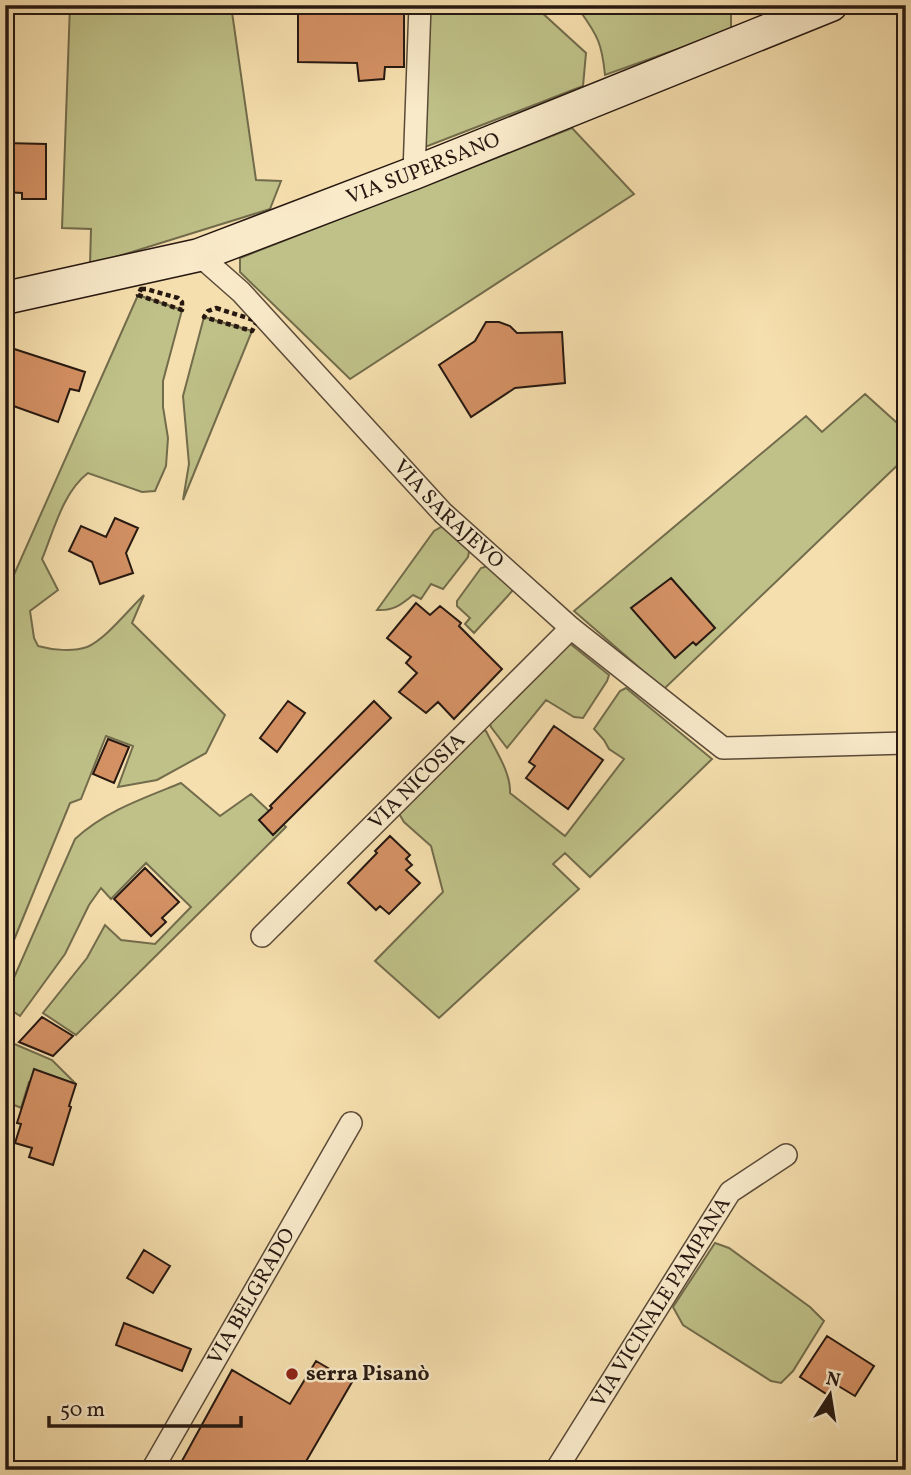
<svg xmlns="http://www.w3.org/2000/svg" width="911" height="1475" font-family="Vollkorn,serif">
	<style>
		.green { fill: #bfc188; stroke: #726c4c; stroke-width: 2 }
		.building { fill: #d49164; stroke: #261811; stroke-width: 2 }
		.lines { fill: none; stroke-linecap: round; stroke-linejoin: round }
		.street-casing { stroke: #5a4a38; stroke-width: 24 }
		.secondary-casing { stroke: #261811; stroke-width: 35 }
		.path { stroke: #261811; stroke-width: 4.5; stroke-dasharray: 5 3.5; stroke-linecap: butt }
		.street { stroke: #f9eaca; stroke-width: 21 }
		.secondary { stroke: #f9eaca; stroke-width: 32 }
		.poi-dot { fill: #8f2418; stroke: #f9eaca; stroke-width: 2.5 }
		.labels { text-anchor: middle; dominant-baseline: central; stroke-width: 5; stroke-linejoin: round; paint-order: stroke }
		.street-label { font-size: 21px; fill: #261811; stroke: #f9eaca }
		.poi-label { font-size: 21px; font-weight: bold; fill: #261811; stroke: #f9eaca; text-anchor: start }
	</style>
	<rect width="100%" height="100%" fill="#f6dfae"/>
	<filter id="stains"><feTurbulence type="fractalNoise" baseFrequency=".00286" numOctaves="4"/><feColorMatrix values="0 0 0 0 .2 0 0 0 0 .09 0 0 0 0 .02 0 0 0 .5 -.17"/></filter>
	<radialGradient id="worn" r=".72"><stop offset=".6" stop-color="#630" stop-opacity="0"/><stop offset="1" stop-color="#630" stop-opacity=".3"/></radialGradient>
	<path class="green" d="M70 5H231L256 180 281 181 270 209 90 265 91 229 62 228Z
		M429 5H539V10L586 53 583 86 425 147Z
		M616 5H731V30L605 75C602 44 598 36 580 11H615Z
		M572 128 634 194 350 379 240 272V258Z
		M138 295 182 310 163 381V407L168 438 166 466 155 491 142 492 88 473C63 492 54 530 42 559L58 590 30 611 34 638 38 646C52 650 73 652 87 647 106 639 129 609 144 595L132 623 225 715 206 753 157 780 118 787 133 746 106 736 81 799 70 803 5 962V595Z
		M204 317 252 331 183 500 189 464 183 396Z
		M865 394 906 431V457L664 689 574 611 806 416 822 432Z
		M443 526 470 547 468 557 443 589 431 584 421 599 413 595C401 605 393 611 377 610L434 531Z
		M488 566 514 589 474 633 465 624 470 618 457 606V601L481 568Z
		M568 642 609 675 607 681 583 718 574 717 546 700 507 748 491 727 489 720Z
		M626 688 712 759 590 877 565 853 553 864 579 889 439 1018 375 961 443 892 431 846 404 822 398 812 480 729 486 731C495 750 511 772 510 793L565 836 624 759 609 749 604 740 594 729 620 691Z
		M181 783 220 816 251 794 286 827 76 1035 43 1013 87 958 105 925 121 940 155 944 191 907 146 863 111 899 101 888 89 905 65 954 20 1016 5 1006V998L75 839C105 811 144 798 181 783Z
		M5 1040 52 1060 76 1084 50 1075 46 1087 29 1082 21 1108 5 1101Z
		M715 1243 729 1248 810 1307 824 1321 793 1371 781 1383 771 1381 683 1325 673 1307Z"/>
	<path class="building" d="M298 5H404V67H385L384 79 359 81 357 63 298 62Z
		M5 143 46 144V199H22V193L5 192Z
		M486 322H499L510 326 517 333 562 332 565 383 515 388 471 417 439 365 475 341Z
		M5 346 85 372 79 391 70 389 58 422 5 403Z
		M115 518 138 528 126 553 133 573 100 584 92 562 69 551 81 526 106 537Z
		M671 578 715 628 696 645 693 642 675 658 631 608Z
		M416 603 430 615 440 606 461 623 459 626 502 669 454 719 438 702 426 713 399 692 417 673 406 663 411 657 387 638Z
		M288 701 305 713 277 752 260 738Z
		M374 701 391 718 273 835 259 820 272 808 270 806Z
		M554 726 603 760 568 809 526 778 535 766 529 762Z
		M108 739 129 747 114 783 93 774Z
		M390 836 410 855 406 859 412 865 406 870 420 883 389 914 380 906 376 910 348 883 377 853 375 851Z
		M145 868 179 902 162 918 166 922 151 936 114 899Z
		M42 1017 73 1036 53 1056 19 1042Z
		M34 1069 76 1084 69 1106 71 1107 53 1165 29 1157 32 1148 15 1143 21 1124 17 1123Z
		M144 1250 170 1266 153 1293 127 1278Z
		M124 1323 191 1349 182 1371 116 1345Z
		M827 1336 874 1366 855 1396 835 1384 828 1395 800 1377Z
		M316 1361 352 1382 301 1470H177L232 1370 290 1404Z"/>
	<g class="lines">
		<defs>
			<g id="street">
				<path d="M414 173 420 5"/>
				<path id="s1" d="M199 255 241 292 443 513 571 628 723 748 906 743"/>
				<path id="s2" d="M262 936 571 628"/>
				<path id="s3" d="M152 1470 351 1123"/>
				<path id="s4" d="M556 1470 730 1192 786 1155"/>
			</g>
			<g id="secondary">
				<path id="s5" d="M5 298 199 255 414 173 831 5"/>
			</g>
		</defs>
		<use href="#street" class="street-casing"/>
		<use href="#secondary" class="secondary-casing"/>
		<path class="path" d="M141 289H146L178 298 182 302V310L138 295Z
			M216 308 257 321 252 331 204 317 208 311Z"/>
		<use href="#street" class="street"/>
		<use href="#secondary" class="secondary"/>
	</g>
	<circle class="poi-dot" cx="292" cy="1374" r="7"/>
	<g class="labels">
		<g class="street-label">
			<text stroke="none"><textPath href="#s5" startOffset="439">VIA SUPERSANO</textPath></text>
			<text stroke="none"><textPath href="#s1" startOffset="360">VIA SARAJEVO</textPath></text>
			<text stroke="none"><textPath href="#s2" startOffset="219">VIA NICOSIA</textPath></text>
			<text stroke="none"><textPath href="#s3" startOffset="200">VIA BELGRADO</textPath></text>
			<text stroke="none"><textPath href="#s4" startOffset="198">VIA VICINALE PAMPANA</textPath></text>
		</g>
		<g class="poi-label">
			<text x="306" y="1374">serra Pisanò</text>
		</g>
	</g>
	<rect width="911" height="1475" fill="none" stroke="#f6dfae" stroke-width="28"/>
	<rect x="7" y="7" width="897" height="1461" fill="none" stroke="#261811" stroke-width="3.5"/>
	<rect x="14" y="14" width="883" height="1447" fill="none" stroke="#261811" stroke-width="2"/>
	<g transform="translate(830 1395) rotate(12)" stroke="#f9eaca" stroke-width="5" paint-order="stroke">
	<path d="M0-5L12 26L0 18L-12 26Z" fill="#261811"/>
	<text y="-10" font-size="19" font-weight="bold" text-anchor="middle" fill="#261811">N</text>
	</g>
	<path d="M49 1416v10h192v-10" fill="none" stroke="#261811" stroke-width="3.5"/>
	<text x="60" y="1416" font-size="21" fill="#261811" stroke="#f9eaca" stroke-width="5" paint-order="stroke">50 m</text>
	<rect width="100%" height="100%" filter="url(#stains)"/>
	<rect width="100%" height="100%" fill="url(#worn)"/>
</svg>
